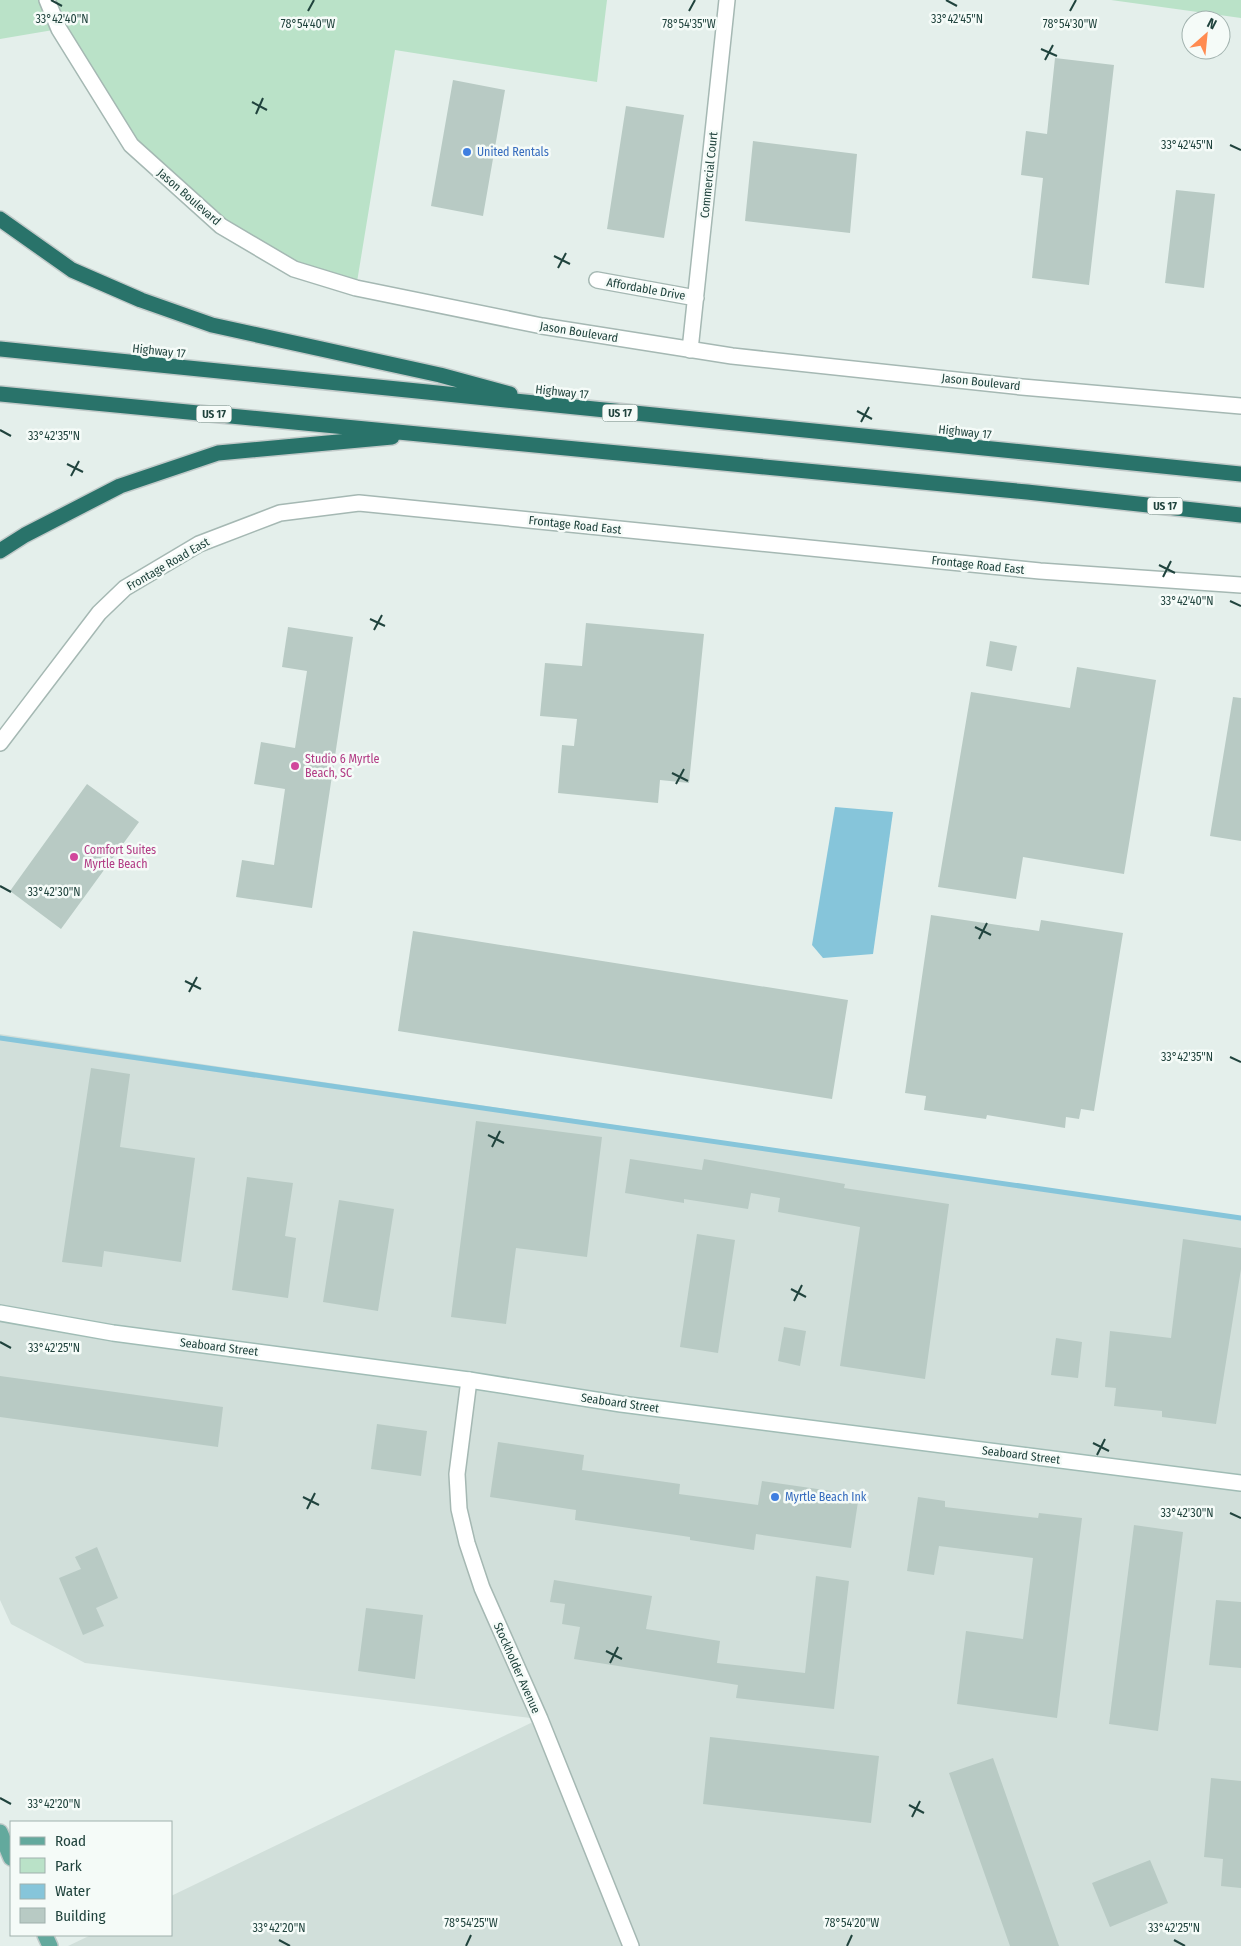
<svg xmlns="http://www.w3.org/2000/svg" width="1241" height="1946" font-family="'Fira Sans Condensed',sans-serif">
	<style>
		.built { fill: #d1dfda }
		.green { fill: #bae2c8 }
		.water { fill: #86c5da }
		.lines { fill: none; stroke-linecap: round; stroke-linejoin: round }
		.stream { stroke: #86c5da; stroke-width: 5 }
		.building { fill: #b8cac4 }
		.street-casing { stroke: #a5b8b3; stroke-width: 18 }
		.secondary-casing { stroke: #a0bcb5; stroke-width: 18 }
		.primary-casing { stroke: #c1cac9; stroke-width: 18 }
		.highway-casing { stroke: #c1cac9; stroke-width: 18 }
		.street { stroke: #fff; stroke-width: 15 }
		.secondary { stroke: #fff; stroke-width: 15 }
		.primary { stroke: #63a99d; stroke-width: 15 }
		.highway { stroke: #29736a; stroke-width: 15 }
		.ticks { fill: none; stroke: #20433d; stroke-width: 2 }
		.shop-dot { fill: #3f7fe0; stroke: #f5fbf8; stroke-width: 2 }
		.hotel-dot { fill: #d1479c; stroke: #f5fbf8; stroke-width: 2 }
		.labels { text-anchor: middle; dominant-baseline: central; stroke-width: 5; stroke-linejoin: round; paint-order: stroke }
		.shield { fill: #f5fbf8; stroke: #607a75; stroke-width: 1 }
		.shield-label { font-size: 11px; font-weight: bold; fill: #20433d }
		.shop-label { font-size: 12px; fill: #366cbe; stroke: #f5fbf8; text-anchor: start }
		.street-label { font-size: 12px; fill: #20433d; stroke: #f5fbf8 }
		.hotel-label { font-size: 12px; fill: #b23c85; stroke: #f5fbf8; text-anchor: start }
		.ticks-label { font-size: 12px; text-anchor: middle; fill: #20433d; stroke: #f5fbf8; stroke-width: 5; stroke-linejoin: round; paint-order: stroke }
	</style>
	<rect width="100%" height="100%" fill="#e4efeb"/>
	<path class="built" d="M0 1034 1241 1218V1946H68L91 1935H171V1896L539 1719 85 1663 11 1624 0 1600Z"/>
	<path class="green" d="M0 0H607L597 82 395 50 356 288 294 269 221 226 131 145 59 29 0 39Z
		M1111 0H1241V18Z"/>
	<path class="water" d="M835 807 893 812 873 954 823 958 812 945Z"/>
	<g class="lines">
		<path class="stream" d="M0 1038 1241 1218"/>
	</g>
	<path class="building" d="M1055 58 1114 65 1089 285 1032 278 1043 178 1021 175 1026 131 1047 134Z
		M453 80 505 90 483 216 431 206Z
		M626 106 684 115 664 238 607 229Z
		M753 141 857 154 850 233 745 221Z
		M1176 190 1215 194 1204 288 1165 283Z
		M586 623 704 634 689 783 660 780 658 803 558 793 562 745 574 746 577 719 540 716 545 663 582 666Z
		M288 627 353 637 312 908 236 897 242 860 274 865 285 789 254 784 261 742 295 748 307 671 282 667Z
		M990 641 1017 646 1012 671 986 666Z
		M1077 667 1156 680 1124 874 1023 857 1016 899 938 887 971 692 1070 708Z
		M1233 697 1241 698V841L1210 836Z
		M87 784 139 822 61 929 10 891Z
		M931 915 1039 931 1041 920 1123 933 1094 1111 1081 1109 1079 1119 1066 1117 1065 1128 987 1115 986 1119 924 1110 926 1096 905 1093Z
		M413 931 848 1000 832 1099 398 1031Z
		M91 1068 130 1074 120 1147 195 1158 181 1262 104 1251 102 1267 62 1262Z
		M476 1121 602 1137 587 1257 516 1248 506 1324 451 1317Z
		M630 1159 702 1170 704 1159 845 1184 844 1188 949 1204 925 1379 840 1366 860 1227 778 1212 780 1198 751 1193 748 1209 684 1199V1203L625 1193Z
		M247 1177 293 1183 285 1236 296 1238 288 1298 232 1290Z
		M339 1200 394 1209 378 1311 323 1302Z
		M697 1234 735 1240 718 1353 680 1347Z
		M1183 1239 1241 1248V1269L1216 1424 1162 1417V1411L1114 1406 1116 1388 1105 1387 1110 1331 1171 1338Z
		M784 1327 806 1331 800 1366 778 1361Z
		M1056 1338 1082 1342 1078 1378 1051 1375Z
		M0 1376 223 1407 218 1447 0 1417Z
		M377 1424 427 1431 421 1476 371 1469Z
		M498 1442 584 1455 582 1470 680 1484 679 1494 758 1505 762 1481 859 1495 851 1548 756 1534 754 1550 690 1540V1537L575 1520 576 1510 490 1497Z
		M918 1497 945 1501V1507L1038 1518 1039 1513 1082 1518 1057 1718 957 1704 966 1631 1023 1639 1033 1558 939 1546 934 1575 907 1571Z
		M1134 1525 1183 1532 1158 1731 1109 1724Z
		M97 1547 118 1598 96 1608 104 1626 83 1635 59 1578 81 1569 75 1557Z
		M816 1576 849 1581 834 1709 736 1698 738 1685 574 1659 580 1627 562 1624 565 1604 550 1602 554 1580 652 1596 646 1629 720 1641 717 1663 805 1673Z
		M1216 1600 1241 1602V1668L1209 1665Z
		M366 1608 423 1615 415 1679 358 1671Z
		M710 1737 879 1756 871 1823 703 1804Z
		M993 1758 1059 1946H1010L949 1773Z
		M1211 1778 1241 1781V1888L1221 1886 1223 1859 1204 1857Z
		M1150 1860 1168 1903 1110 1927 1092 1883Z"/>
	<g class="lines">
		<defs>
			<path id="street" d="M47 0 59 29 131 145 221 226 294 269 356 288 542 326 732 356 1022 387 1241 406
				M597 280 696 298
				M690 350 727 0
				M0 743 99 613 125 588 199 544 280 513 359 503 1040 571 1241 585
				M469 1380 457 1474 459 1509 467 1543 482 1588 540 1719 631 1946"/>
			<path id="secondary" d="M0 1313 113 1333 469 1380 621 1404 1241 1483"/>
			<path id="primary" d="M0 1832 11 1858
				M45 1935 50 1946"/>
			<path id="highway" d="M0 219 72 270 141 300 212 325 440 375 510 394
				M0 349 1241 474
				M0 394 1027 492 1241 515
				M0 551 25 535 120 486 218 453 392 437"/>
		</defs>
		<use href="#street" class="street-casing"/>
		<use href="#secondary" class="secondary-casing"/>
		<use href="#primary" class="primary-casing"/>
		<use href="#highway" class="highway-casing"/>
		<use href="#street" class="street"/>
		<use href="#secondary" class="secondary"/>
		<use href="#primary" class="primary"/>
		<use href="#highway" class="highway"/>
	</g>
	<path class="ticks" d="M51 0 62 6M946 0 957 6M308 11 314 0M689 11 695 0M1070 11 1076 0M1041 49 1057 56M1045 60 1053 45M252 102 267 110M256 114 263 98M1230 145 1241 150M554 256 570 264M558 268 566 253M857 411 872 419M861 422 869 407M0 430 11 436M67 464 83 472M71 476 79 461M1159 565 1175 573M1163 577 1171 561M1230 601 1241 606M370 619 385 626M374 630 382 615M672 773 688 781M676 784 684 769M0 886 11 892M975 927 991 935M979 939 987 923M185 981 201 989M189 992 197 977M1230 1057 1241 1062M488 1135 504 1143M492 1147 500 1131M791 1289 806 1297M794 1301 802 1285M0 1342 11 1348M1093 1443 1109 1451M1097 1455 1105 1439M303 1497 319 1505M307 1509 315 1493M1230 1513 1241 1518M606 1651 622 1659M610 1663 618 1647M0 1798 11 1804M909 1805 924 1813M912 1817 920 1801M279 1940 290 1946M1174 1940 1185 1946M466 1946 471 1935M847 1946 852 1935"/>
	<g class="shop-dot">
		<circle cx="467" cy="152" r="5"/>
		<circle cx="775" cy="1497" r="5"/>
	</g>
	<g class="hotel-dot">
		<circle cx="295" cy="766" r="5"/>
		<circle cx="74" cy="857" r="5"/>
	</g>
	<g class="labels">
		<g class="shield">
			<rect x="602.5" y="404.5" width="35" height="17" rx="4"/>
			<rect x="196.5" y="405.5" width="35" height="17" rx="4"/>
			<rect x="1147.5" y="497.5" width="35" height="17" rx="4"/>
		</g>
		<g class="shield-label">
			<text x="620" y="413">US 17</text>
			<text x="214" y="414">US 17</text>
			<text x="1165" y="506">US 17</text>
		</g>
		<g class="shop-label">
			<text x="477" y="152">United Rentals</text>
			<text x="785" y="1497">Myrtle Beach Ink</text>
		</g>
		<g class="street-label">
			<text transform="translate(709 175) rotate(-84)">Commercial Court</text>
			<text transform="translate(189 197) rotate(41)">Jason Boulevard</text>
			<text transform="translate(646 289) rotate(10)">Affordable Drive</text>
			<text transform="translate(579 332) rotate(9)">Jason Boulevard</text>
			<text transform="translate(159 351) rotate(6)">Highway 17</text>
			<text transform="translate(981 382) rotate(6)">Jason Boulevard</text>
			<text transform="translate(562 392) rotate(6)">Highway 17</text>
			<text transform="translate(965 432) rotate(6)">Highway 17</text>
			<text transform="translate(575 525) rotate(6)">Frontage Road East</text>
			<text transform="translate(168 564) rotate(-30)">Frontage Road East</text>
			<text transform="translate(978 565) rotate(6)">Frontage Road East</text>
			<text transform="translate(219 1347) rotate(7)">Seaboard Street</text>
			<text transform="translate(620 1403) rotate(8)">Seaboard Street</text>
			<text transform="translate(1021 1455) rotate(7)">Seaboard Street</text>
			<text transform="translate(517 1668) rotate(66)">Stockholder Avenue</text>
		</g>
		<g class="hotel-label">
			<text x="305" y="759">Studio 6 Myrtle<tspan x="305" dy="14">Beach, SC</tspan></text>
			<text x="84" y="850">Comfort Suites<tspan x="84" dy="14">Myrtle Beach</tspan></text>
		</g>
	</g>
	<g class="ticks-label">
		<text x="62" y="23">33°42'40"N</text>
		<text x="957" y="23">33°42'45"N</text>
		<text x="308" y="28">78°54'40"W</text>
		<text x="689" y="28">78°54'35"W</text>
		<text x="1070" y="28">78°54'30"W</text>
		<text x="1187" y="149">33°42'45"N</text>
		<text x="54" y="440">33°42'35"N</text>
		<text x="1187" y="605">33°42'40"N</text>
		<text x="54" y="896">33°42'30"N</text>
		<text x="1187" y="1061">33°42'35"N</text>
		<text x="54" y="1352">33°42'25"N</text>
		<text x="1187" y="1517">33°42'30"N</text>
		<text x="54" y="1808">33°42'20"N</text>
		<text x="471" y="1927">78°54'25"W</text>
		<text x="852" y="1927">78°54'20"W</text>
		<text x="279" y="1932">33°42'20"N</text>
		<text x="1174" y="1932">33°42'25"N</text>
	</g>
	<rect x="10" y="1821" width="162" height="115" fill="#f5fbf8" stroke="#a0b1ad"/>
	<rect x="20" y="1837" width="25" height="8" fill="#63a99d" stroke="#a0b1ad"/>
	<text x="55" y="1846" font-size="15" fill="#20433d">Road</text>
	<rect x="20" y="1858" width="25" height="15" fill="#bae2c8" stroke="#a0b1ad"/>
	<text x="55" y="1871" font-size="15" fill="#20433d">Park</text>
	<rect x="20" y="1884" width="25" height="15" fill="#86c5da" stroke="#a0b1ad"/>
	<text x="55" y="1896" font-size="15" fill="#20433d">Water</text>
	<rect x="20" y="1908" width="25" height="15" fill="#b8cac4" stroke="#a0b1ad"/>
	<text x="55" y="1921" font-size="15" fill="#20433d">Building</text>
	<g transform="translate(1206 35) rotate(27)"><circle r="24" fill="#f5fbf8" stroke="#a0b1ad"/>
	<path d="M0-4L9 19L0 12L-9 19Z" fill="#ff8b51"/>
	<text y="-8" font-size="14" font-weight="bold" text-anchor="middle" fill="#20433d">N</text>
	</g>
</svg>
